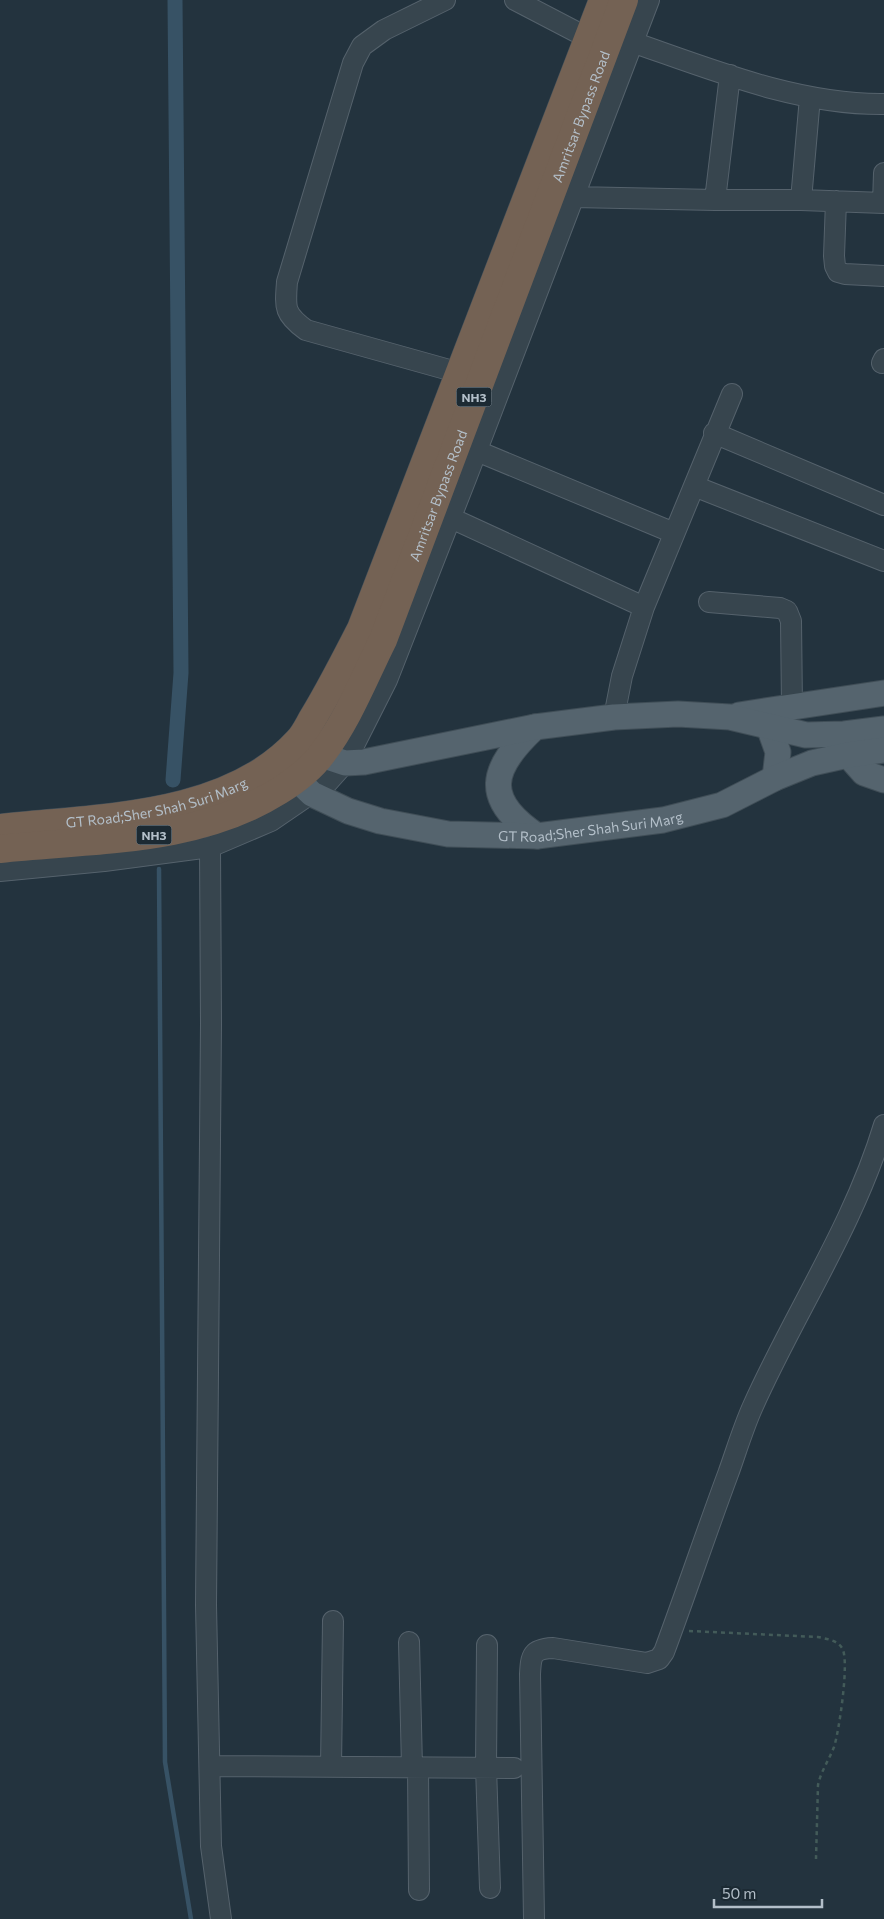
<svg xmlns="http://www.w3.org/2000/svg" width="884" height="1919" font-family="Commissioner,sans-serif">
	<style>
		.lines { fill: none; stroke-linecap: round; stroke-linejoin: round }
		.stream { stroke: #375265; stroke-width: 4.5 }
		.canal { stroke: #375265; stroke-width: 15 }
		.minor-casing { stroke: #55626c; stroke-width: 22 }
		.major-casing { stroke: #404e57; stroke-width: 27 }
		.highway-casing { stroke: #424f59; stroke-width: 29 }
		.path { stroke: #435b59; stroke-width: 2.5; stroke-dasharray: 4 4; stroke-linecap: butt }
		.minor { stroke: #37454e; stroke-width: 20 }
		.major { stroke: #55646e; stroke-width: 25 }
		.highway { stroke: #746254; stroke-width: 28 }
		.labels { text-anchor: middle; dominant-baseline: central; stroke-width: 4; stroke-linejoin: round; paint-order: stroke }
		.shield { fill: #1c2a33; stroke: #86929c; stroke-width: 1 }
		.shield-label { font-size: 12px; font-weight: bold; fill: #b3bfc9 }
		.street-label { font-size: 14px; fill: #b3bfc9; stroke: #1c2a33 }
	</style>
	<rect width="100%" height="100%" fill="#23333e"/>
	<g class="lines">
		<path class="stream" d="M159 869 165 1762 191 1919"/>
		<path class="canal" d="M173 780 181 673 175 0"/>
		<defs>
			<path id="minor" d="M445 0 384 30 362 46 353 63 287 282C285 308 284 314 306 330L460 373
				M515 0 588 38
				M632 42C713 70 798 105 884 104
				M810 97 801 200 884 203
				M574 197 715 200H801
				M715 200 730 75
				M836 201 834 256 835 266 838 272 845 274 884 276
				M883 203 884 173
				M882 363 884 359
				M714 433 884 505
				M477 451 674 533
				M694 486 884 561
				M451 518 644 607
				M709 602 780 608 787 611 791 621 792 707
				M614 717 622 676 644 607 732 394
				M210 847 211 1024 206 1605 211 1846 221 1919
				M0 871 104 861 210 847 271 821 328 782 345 763 387 680 467 476 649 0
				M409 1642 412 1767
				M487 1645 486 1767 490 1888
				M210 1766 514 1768
				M331 1767 333 1621
				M418 1767 419 1890
				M534 1919 530 1674C531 1655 532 1649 553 1648L647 1663 659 1659 664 1652C686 1593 706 1533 728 1474 736 1452 743 1428 753 1406 795 1312 854 1225 884 1125"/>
			<g id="major">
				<path d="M739 715 884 693"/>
				<path d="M535 727C490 769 482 799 537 836"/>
				<path d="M769 727 778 752 775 778"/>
				<path d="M305 744 321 755 345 763 364 762 535 727 614 717 678 714 730 717 806 735 844 734 884 729"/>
				<path d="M848 755 864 773 884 780"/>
				<path id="s1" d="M283 766 312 794 348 811 380 821 448 834 537 836 663 820 722 805 775 778 812 763 848 755 884 750"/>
			</g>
			<g id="highway">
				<path id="s2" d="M0 828C98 817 227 819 298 741 305 734 309 724 314 716 331 688 346 658 361 629L603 0"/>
				<path id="s3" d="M0 849C94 839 196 843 279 791 295 781 311 769 322 754 348 720 364 678 383 640L624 0"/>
			</g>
		</defs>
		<use href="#minor" class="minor-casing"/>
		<use href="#major" class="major-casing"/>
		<use href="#highway" class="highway-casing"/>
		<path class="path" d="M689 1631 818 1637C827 1639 837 1640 842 1648 850 1659 839 1732 834 1747 829 1760 821 1771 818 1785L816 1859"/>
		<use href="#minor" class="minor"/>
		<use href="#major" class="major"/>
		<use href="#highway" class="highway"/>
	</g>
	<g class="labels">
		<g class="shield">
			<rect x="456.5" y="387.5" width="35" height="19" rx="4"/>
			<rect x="136.5" y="825.5" width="35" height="19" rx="4"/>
		</g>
		<g class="shield-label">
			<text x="474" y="397">NH3</text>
			<text x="154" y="835">NH3</text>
		</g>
		<g class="street-label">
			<text stroke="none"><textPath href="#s3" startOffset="1034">Amritsar Bypass Road</textPath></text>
			<text stroke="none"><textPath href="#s3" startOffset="629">Amritsar Bypass Road</textPath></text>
			<text stroke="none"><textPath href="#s2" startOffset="159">GT Road;Sher Shah Suri Marg</textPath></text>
			<text stroke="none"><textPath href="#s1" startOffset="326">GT Road;Sher Shah Suri Marg</textPath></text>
		</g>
	</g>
	<path d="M714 1899v8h108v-8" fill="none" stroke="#b3bfc9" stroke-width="2.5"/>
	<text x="722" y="1899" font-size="15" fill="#b3bfc9" stroke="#1c2a33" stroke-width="4" paint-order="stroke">50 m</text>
</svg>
